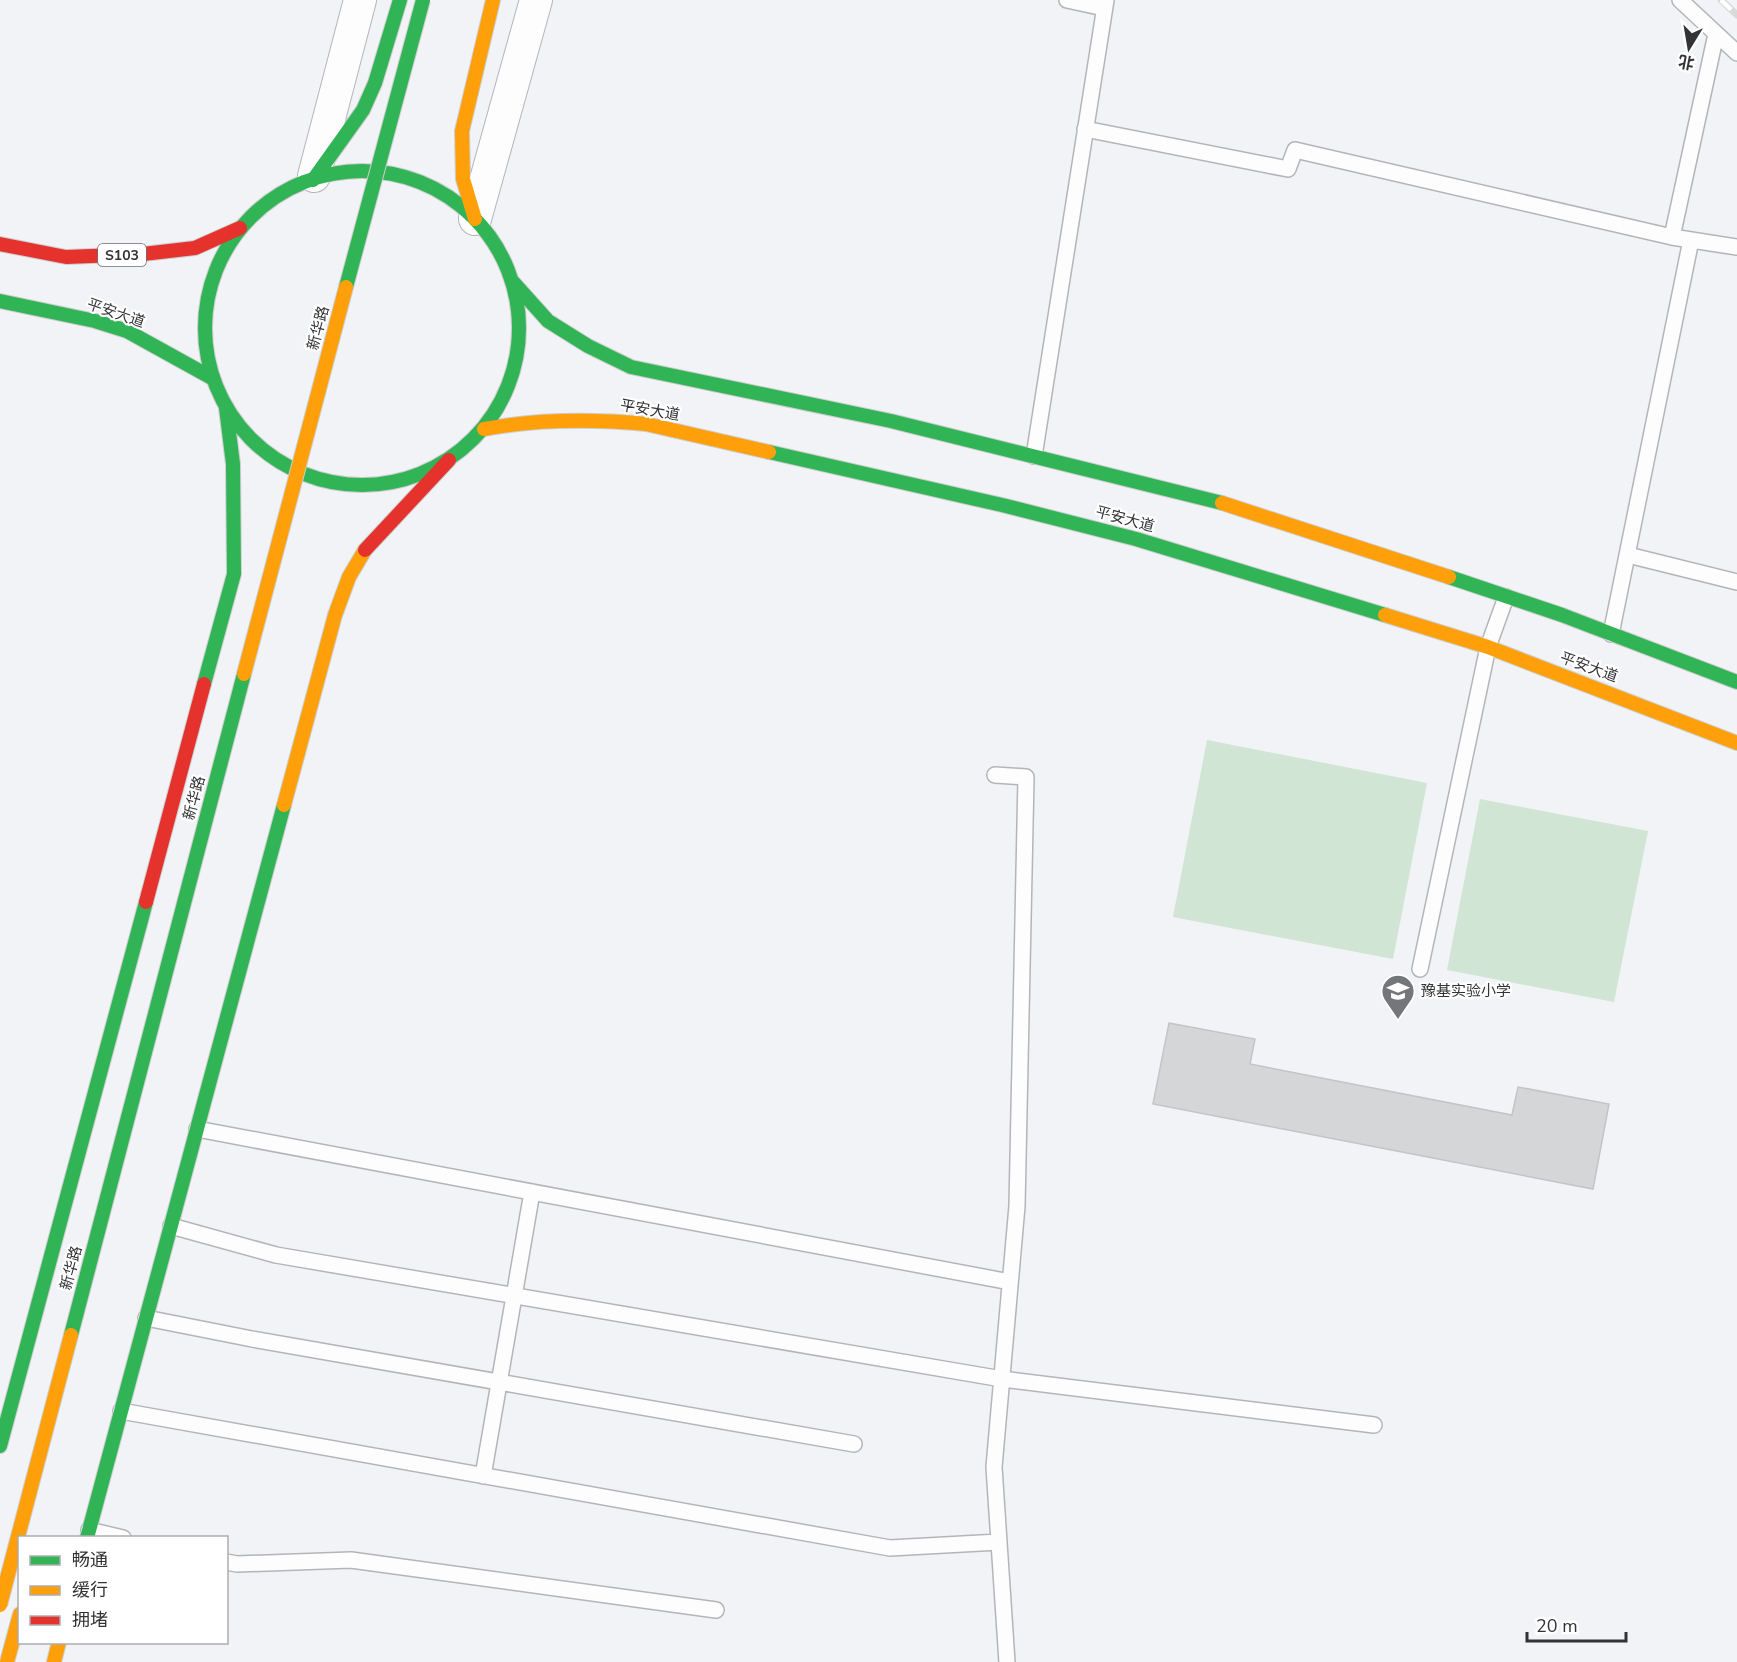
<svg xmlns="http://www.w3.org/2000/svg" width="1737" height="1662" font-family="'Nunito Sans','Noto Sans SC',sans-serif">
	<style>
		.green { fill: #d0e5d3 }
		.building { fill: #d5d6d8; stroke: #c4c4c7; stroke-width: 1.5 }
		.lines { fill: none; stroke-linecap: round; stroke-linejoin: round }
		.lane-casing { stroke: #b4b5b8; stroke-width: 18 }
		.street-casing { stroke: #b4b5b8; stroke-width: 34 }
		.fast-casing { stroke: #cdcecf; stroke-width: 16 }
		.slow-casing { stroke: #cdcecf; stroke-width: 16 }
		.jam-casing { stroke: #cdcecf; stroke-width: 16 }
		.lane { stroke: #fdfdfe; stroke-width: 15 }
		.street { stroke: #fdfdfe; stroke-width: 32 }
		.fast { stroke: #30b455; stroke-width: 14 }
		.slow { stroke: #ff9f0a; stroke-width: 14 }
		.jam { stroke: #e5322d; stroke-width: 14 }
		.rail-casing { stroke: #d8d9d9; stroke-width: 7 }
		.rail { stroke: #fff; stroke-width: 4.5; stroke-dasharray: 14; stroke-linecap: butt }
		.fast-bridge-casing { stroke: #cdcecf; stroke-width: 16; stroke-linecap: butt }
		.slow-bridge-casing { stroke: #cdcecf; stroke-width: 16; stroke-linecap: butt }
		.fast-bridge { stroke: #30b455; stroke-width: 14 }
		.slow-bridge { stroke: #ff9f0a; stroke-width: 14 }
		.labels { text-anchor: middle; dominant-baseline: central; stroke-width: 4.5; stroke-linejoin: round; paint-order: stroke }
		.shield { fill: #fff; stroke: #707072; stroke-width: 1.5 }
		.shield-label { font-size: 14px; font-weight: bold; fill: #323335 }
		.street-label { font-size: 15px; fill: #323335; stroke: #fff }
		.poi-label { font-size: 15px; fill: #323335; stroke: #fff; text-anchor: start }
	</style>
	<rect width="100%" height="100%" fill="#f2f3f6"/>
	<path class="green" d="M1207 740 1427 783 1393 959 1173 917Z
		M1480 799 1648 831 1614 1002 1447 970Z"/>
	<path class="building" d="M1169 1023 1255 1039 1250 1064 1512 1115 1518 1087 1609 1104 1593 1189 1153 1104Z"/>
	<g class="lines">
		<defs>
			<path id="lane" d="M1067 0 1104 8
				M1680 0 1737 53
				M1085 129 1288 169 1295 150 1672 237 1737 247
				M1672 237 1716 34
				M1034 456 1106 0
				M1628 555 1737 582
				M1611 634 1691 240
				M995 775 1026 777 1017 1206 994 1467 1007 1662
				M1420 969 1488 647 1506 597
				M197 1129 1010 1282
				M171 1226 276 1255 1002 1379 1374 1425
				M146 1318 252 1339 854 1444
				M121 1411 890 1548 999 1542
				M483 1476 532 1192
				M89 1530 123 1538
				M226 1562 237 1564 351 1560 716 1610"/>
			<path id="street" d="M314 176 360 0
				M475 219 536 0"/>
			<path id="fast" d="M205 328a157 157 0 1 1 314 0a157 157 0 1 1-314 0Z
				M313 180 363 110 375 83 400 0
				M513 282 548 321 588 346 631 367 891 421 1222 503
				M0 301 95 321 127 331 212 378
				M769 452 1002 505 1136 539 1385 615
				M1449 577 1562 615 1737 682
				M204 684 234 574 233 464 226 408
				M0 1446 146 902
				M87 1538 284 805"/>
			<path id="slow" d="M475 219 463 179 462 131 493 0
				M484 429C538 419 591 419 646 424L769 452
				M1222 503 1449 577
				M1385 615 1488 647 1737 743
				M284 805 335 615 349 577 365 550
				M7 1662 20 1614
				M54 1662 59 1642"/>
			<path id="jam" d="M0 244 66 257 143 254 195 248 240 228
				M365 550 449 460
				M146 902 204 684"/>
		</defs>
		<use href="#lane" class="lane-casing"/>
		<use href="#street" class="street-casing"/>
		<use href="#fast" class="fast-casing"/>
		<use href="#slow" class="slow-casing"/>
		<use href="#jam" class="jam-casing"/>
		<use href="#lane" class="lane"/>
		<use href="#street" class="street"/>
		<use href="#fast" class="fast"/>
		<use href="#slow" class="slow"/>
		<use href="#jam" class="jam"/>
		<defs>
			<path id="rail" d="M1721 0 1737 15"/>
		</defs>
		<use href="#rail" class="rail-casing"/>
		<use href="#rail" class="rail"/>
		<defs>
			<path id="fast-bridge" d="M346 287 423 0
				M71 1335 244 674"/>
			<path id="slow-bridge" d="M244 674 346 287
				M0 1605 71 1335"/>
		</defs>
		<use href="#fast-bridge" class="fast-bridge-casing"/>
		<use href="#slow-bridge" class="slow-bridge-casing"/>
		<use href="#fast-bridge" class="fast-bridge"/>
		<use href="#slow-bridge" class="slow-bridge"/>
	</g>
	<defs>
		<symbol id="school-pin" viewBox="-11 -11 22 30"><path d="M0 17L-7.5 6A9.5 9.5 0 1 1 7.5 6Z" fill="#757679" stroke="#fff"/><path d="M0-5L7-2L0 1L-7-2ZM-4 1L0 2.5L4 1V4Q0 6-4 4Z" fill="#fff"/></symbol>
	</defs>
	<g fill-rule="evenodd">
		<use href="#school-pin" x="1379" y="972" width="38" height="52"/>
	</g>
	<g class="labels">
		<rect class="shield" x="98" y="244" width="48" height="22" rx="4.5"/>
		<g class="shield-label">
			<text x="122" y="255">S103</text>
		</g>
		<g class="street-label">
			<text transform="translate(116 313) rotate(19)">平安大道</text>
			<text transform="translate(318 328) rotate(-75)">新华路</text>
			<text transform="translate(650 410) rotate(10)">平安大道</text>
			<text transform="translate(1125 519) rotate(15)">平安大道</text>
			<text transform="translate(1589 667) rotate(20)">平安大道</text>
			<text transform="translate(194 798) rotate(-75)">新华路</text>
			<text transform="translate(71 1268) rotate(-75)">新华路</text>
		</g>
		<g class="poi-label">
			<text x="1421" y="991">豫基实验小学</text>
		</g>
	</g>
	<rect x="18" y="1536" width="210" height="108" fill="#ffffff" stroke="#adadae" stroke-width="1.5"/>
	<rect x="30" y="1556" width="30" height="9" fill="#30b455" stroke="#adadae" stroke-width="1.5"/>
	<text x="72" y="1566" font-size="18" fill="#323335">畅通</text>
	<rect x="30" y="1586" width="30" height="9" fill="#ff9f0a" stroke="#adadae" stroke-width="1.5"/>
	<text x="72" y="1596" font-size="18" fill="#323335">缓行</text>
	<rect x="30" y="1616" width="30" height="9" fill="#e5322d" stroke="#adadae" stroke-width="1.5"/>
	<text x="72" y="1626" font-size="18" fill="#323335">拥堵</text>
	<g transform="translate(1689 48) rotate(191)" stroke="#ffffff" stroke-width="4.5" paint-order="stroke">
	<path d="M0-4.5L10 22L0 15L-10 22Z" fill="#323335"/>
	<text y="-9" font-size="16" font-weight="bold" text-anchor="middle" fill="#323335">北</text>
	</g>
	<path d="M1527 1632v9h99v-9" fill="none" stroke="#323335" stroke-width="3"/>
	<text x="1536" y="1632" font-size="18" fill="#323335" stroke="#ffffff" stroke-width="4.5" paint-order="stroke">20 m</text>
</svg>
